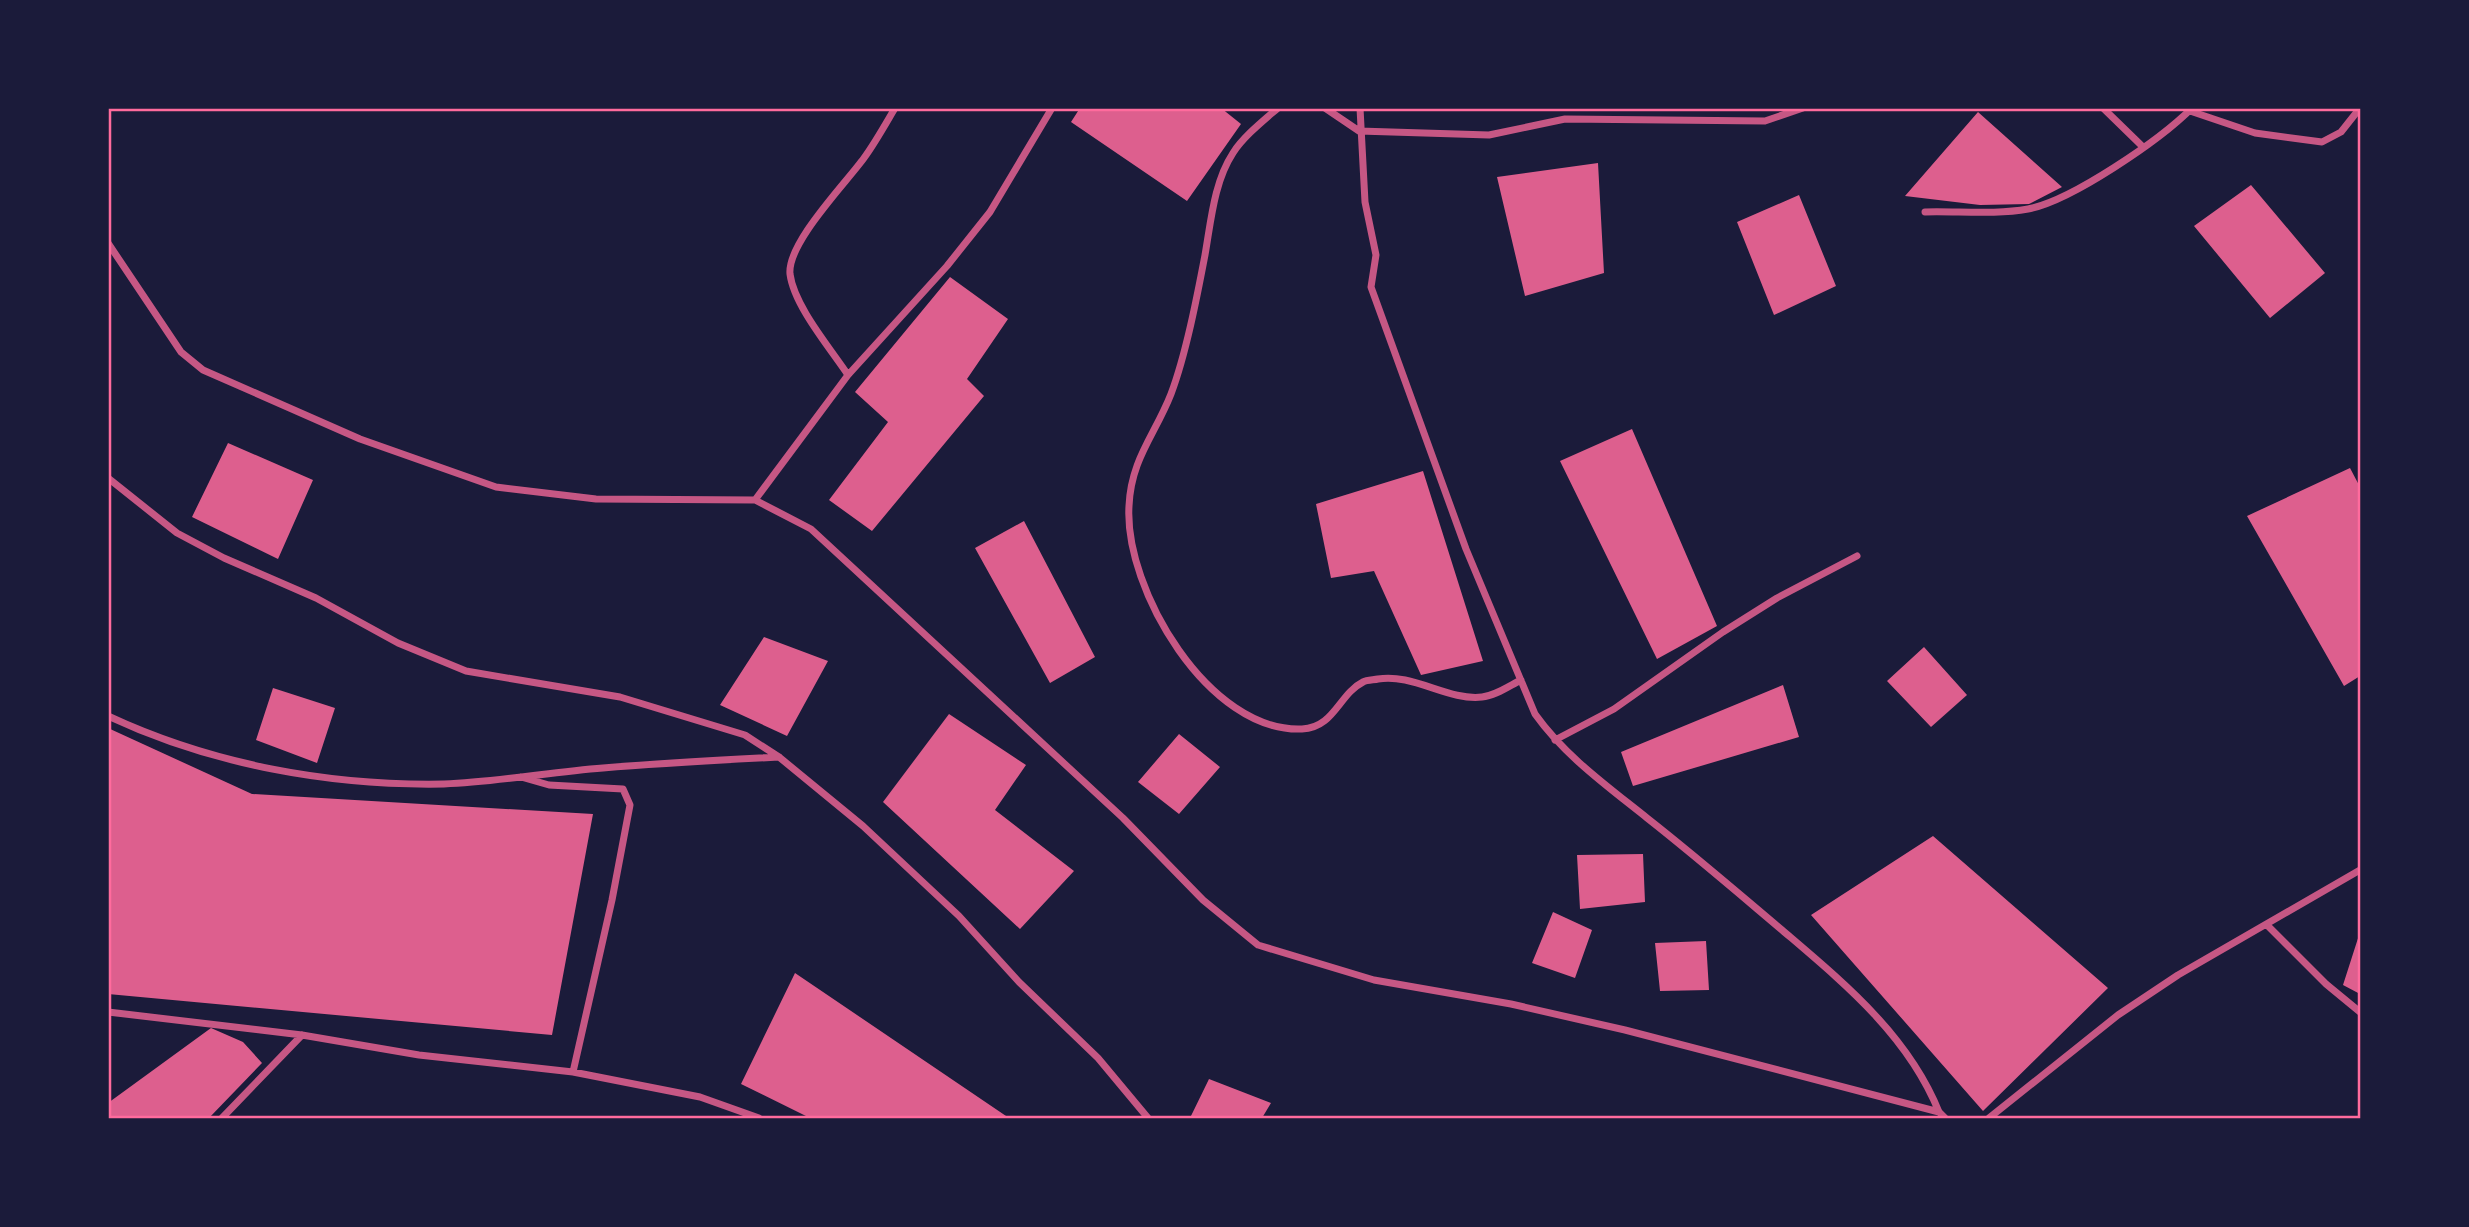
<svg xmlns="http://www.w3.org/2000/svg" width="2469" height="1227" font-family="Manrope,sans-serif">
	<style>
		.building { fill: #dd5f8e }
		.lines { fill: none; stroke-linecap: round; stroke-linejoin: round }
		.minor { stroke: #c65784; stroke-width: 7 }
		.neatline { fill: none; stroke: #ff6b9d; stroke-width: 2.5 }
	</style>
	<rect width="100%" height="100%" fill="#1b1b3a"/>
	<path class="building" d="M1080 108H1221L1241 124 1187 201 1071 122Z
		M1978 112 2062 187 2029 204 1980 205 1905 196Z
		M1598 163 1604 273 1525 296 1497 177Z
		M2251 185 2325 273 2270 318 2194 226Z
		M1799 195 1836 286 1774 315 1737 222Z
		M950 277 1008 319 967 379 984 396 872 531 829 500 888 422 855 392Z
		M1632 429 1717 626 1657 659 1560 461Z
		M228 443 313 480 278 559 192 517Z
		M2350 468 2360 487V676L2344 686 2247 516Z
		M1423 471 1483 661 1421 675 1374 571 1331 578 1316 504Z
		M1024 521 1095 657 1050 683 975 548Z
		M764 637 828 661 787 736 720 705Z
		M1924 647 1967 695 1931 727 1887 681Z
		M1783 685 1799 737 1633 786 1621 752Z
		M273 688 335 708 317 763 256 740Z
		M949 714 1026 765 995 810 1074 871 1020 929 883 802Z
		M108 728 252 794 593 814 552 1035 108 994Z
		M1179 734 1220 767 1179 814 1138 782Z
		M1933 836 2108 988 1983 1111 1811 915Z
		M1643 854 1645 902 1580 909 1577 855Z
		M1553 912 1592 930 1575 978 1532 963Z
		M2360 932V994L2343 985Z
		M1706 941 1709 990 1660 991 1655 943Z
		M795 973 1009 1118H810L741 1084Z
		M211 1028 243 1042 262 1063 209 1118H108V1103Z
		M1209 1079 1271 1103 1262 1118H1190Z"/>
	<g class="lines">
		<path class="minor" d="M1278 108C1263 121 1243 137 1233 153 1214 182 1211 221 1205 255 1197 297 1186 354 1171 394 1155 435 1131 459 1129 506 1124 589 1209 733 1302 729 1334 728 1339 694 1363 682 1367 680 1374 680 1378 679 1413 673 1448 701 1482 697 1495 696 1509 686 1521 680
			M1325 108 1359 131 1489 135 1565 119 1765 121 1803 108
			M1360 108 1365 202 1376 255 1371 287 1466 549 1535 714C1565 756 1607 786 1647 818 1693 854 1737 892 1782 930 1844 983 1908 1035 1939 1112L1945 1118
			M2103 108 2142 146
			M2190 111 2255 133 2322 142 2341 132 2360 108
			M1925 212C1958 211 1995 215 2028 209 2071 201 2160 140 2192 108
			M108 243 181 352 203 370 360 439 496 487 596 499 755 500 811 529 1123 818 1203 900 1258 945 1374 980 1511 1004 1625 1030 1939 1112
			M848 375C831 349 794 306 790 274 787 243 846 183 864 158 875 143 885 125 895 108
			M108 478 177 533 224 558 316 598 398 643 466 671 620 697 745 735 779 757 863 826 959 916 1019 982 1098 1058 1148 1118
			M755 500 848 375 947 266 990 212 1052 108
			M108 716C213 765 330 786 444 784 498 782 550 772 603 768 662 763 720 760 779 757
			M1555 740 1614 709 1723 632 1777 598 1857 556
			M521 777 549 785 623 789 630 805 612 900 573 1072
			M2267 925 2326 984 2360 1012
			M108 1012 302 1035 419 1055 573 1072 700 1097 759 1118
			M222 1118 302 1035
			M1989 1118 2118 1015 2178 975 2360 870"/>
	</g>
	<rect width="2469" height="1227" fill="none" stroke="#1b1b3a" stroke-width="220"/>
	<rect x="110" y="110" width="2249" height="1007" class="neatline"/>
</svg>
